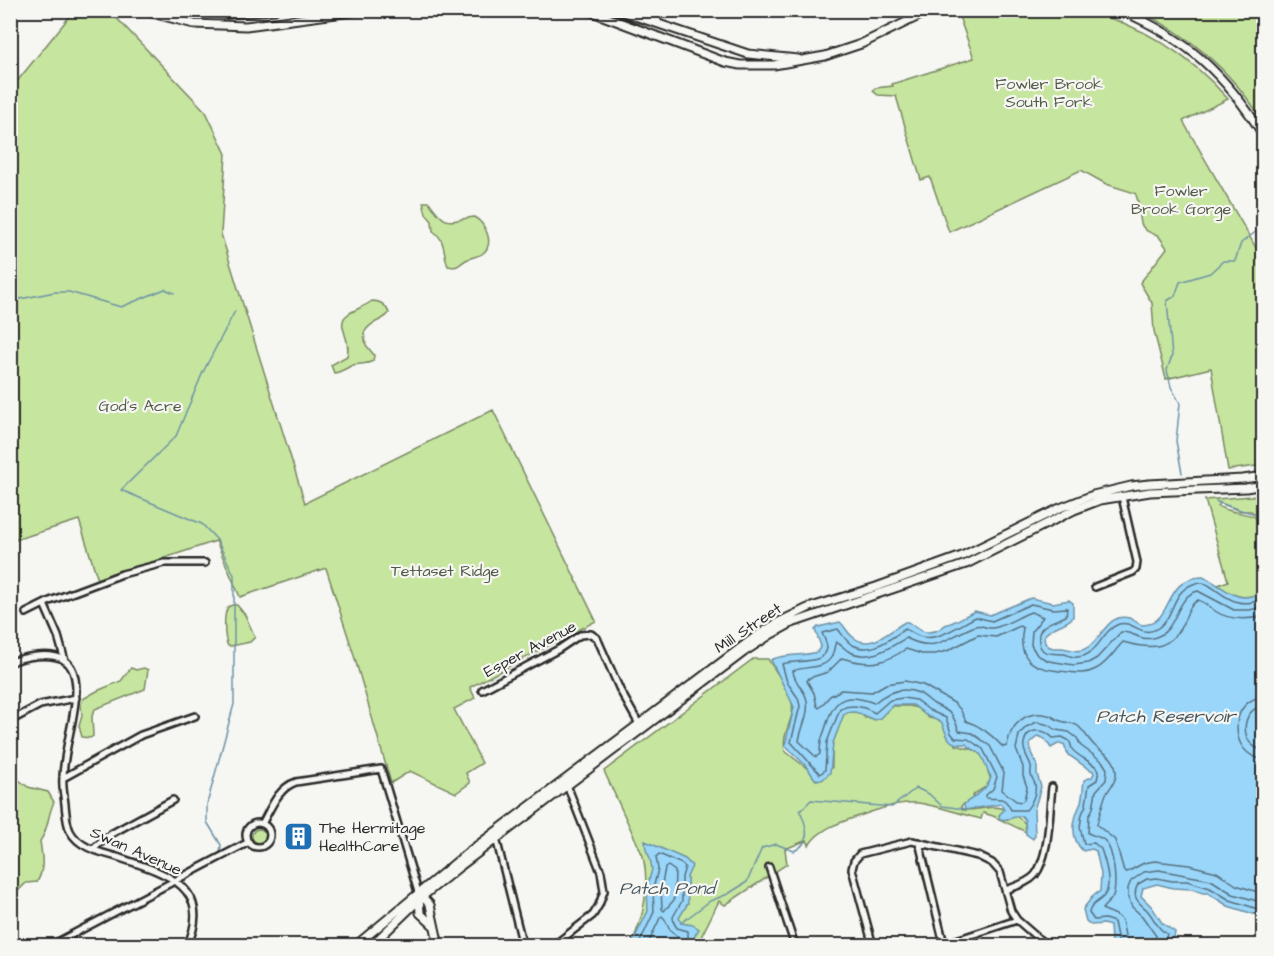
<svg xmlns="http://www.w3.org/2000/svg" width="1274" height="956" font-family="'Architects Daughter',sans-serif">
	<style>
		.green { fill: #c6e59e; stroke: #788864; stroke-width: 1.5 }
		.water { fill: #99d6fa; stroke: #6d92a7; stroke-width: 1.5 }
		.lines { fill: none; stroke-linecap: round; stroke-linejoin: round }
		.shore { stroke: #576f7e; stroke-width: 1.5 }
		.stream { stroke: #6d92a7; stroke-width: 1.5 }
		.street-casing { stroke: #2b2b2b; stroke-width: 10 }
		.secondary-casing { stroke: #2b2b2b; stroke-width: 11 }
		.street { stroke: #f6f6f2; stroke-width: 5 }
		.secondary { stroke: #f6f6f2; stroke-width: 7 }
		.labels { text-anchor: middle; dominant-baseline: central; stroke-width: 4.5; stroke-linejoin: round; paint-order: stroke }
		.park-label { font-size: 16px; fill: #525a48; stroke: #f6f6f2 }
		.street-label { font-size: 16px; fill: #2b2b2b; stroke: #f6f6f2 }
		.poi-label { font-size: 16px; fill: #2b2b2b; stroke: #f6f6f2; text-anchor: start }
		.water-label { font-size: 18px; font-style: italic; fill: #46565f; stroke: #f6f6f2 }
	</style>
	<rect width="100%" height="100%" fill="#f6f6f2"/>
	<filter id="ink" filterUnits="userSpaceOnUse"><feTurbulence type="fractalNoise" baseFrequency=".0167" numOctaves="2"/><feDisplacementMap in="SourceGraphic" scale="12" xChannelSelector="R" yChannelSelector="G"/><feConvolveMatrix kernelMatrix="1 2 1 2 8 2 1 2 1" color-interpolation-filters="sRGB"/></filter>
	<g filter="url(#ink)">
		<path class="green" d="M74 11H110L206 112 226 154 221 234 305 503 493 410 596 621 470 687 475 698 454 709 482 763 466 773 470 783 456 793 410 771 391 783 353 652 326 568 240 597 216 541 98 580 79 520 15 540 10 527V90Z
			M959 11 1083 10C1140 24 1189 54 1228 99L1183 121 1263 260V465L1228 470 1211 368 1166 379 1154 331 1152 303 1140 283 1167 248 1158 235C1131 230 1145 212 1135 193L1106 184 1081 170 949 232 930 177 921 180 896 96 878 95 873 91 875 88 893 86 892 84 974 58 957 11Z
			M1138 11H1263V121C1232 72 1191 35 1138 11Z
			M423 202H429C448 229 448 220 474 217 485 223 496 244 482 254 479 256 472 257 468 259 459 263 459 269 448 266 443 253 446 240 433 231L432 221 426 214Z
			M372 301C380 301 386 305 389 313 383 322 371 320 364 333L366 345 374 355 373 361C366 365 360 363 353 365 346 368 342 372 334 373L331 365 347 356C352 338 335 325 347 315 355 309 364 307 372 301Z
			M1263 495V519L1251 511H1240L1220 503 1218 506C1233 515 1251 511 1263 522L1264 591C1247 602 1232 596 1218 585L1228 581 1205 500Z
			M232 605H237L245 615 255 637 250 642 231 646H228C224 638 223 614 228 607Z
			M753 659H768C777 675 796 694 792 714 789 727 782 737 785 751L809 770 816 780 822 779 832 767V745L841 716 848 712H860L865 718H872L893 706H910L917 708 929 718 941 720 956 745 975 750 983 757 991 780 989 785 974 794 972 799 961 806 962 810C995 810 995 798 1025 823L1026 832 993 816 983 813 981 819C960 814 939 806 918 803 900 801 884 808 868 813 846 821 823 825 809 845L807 840 785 849 787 864 725 905 719 901 697 945H631C644 916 650 888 643 856L604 771Z
			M131 668 136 670 144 668 148 670 145 689 95 709 92 716 93 736 90 738 82 737 79 726 82 716 81 704 83 699 97 691 121 681Z
			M10 773 28 787 48 792 54 802C47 816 49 829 40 841 42 855 45 869 37 882L26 883 15 894 10 889 11 833 16 821 14 806 11 803Z
			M252 836a7 7 0 1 1 14 0a7 7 0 1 1-14 0Z"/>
		<path class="water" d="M1203 577C1224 585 1238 608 1263 591L1264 717C1256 725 1260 734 1264 744L1263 917 1228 906 1208 893H1203L1192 889 1173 888 1157 884 1143 888 1141 896 1152 907 1162 923 1175 932 1174 938 1167 945H1116L1111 941 1110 926 1104 924 1091 925 1086 921 1083 909 1093 896 1100 891 1101 874 1096 851 1092 849 1083 851C1070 838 1073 820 1080 805 1083 798 1083 787 1084 780L1092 777 1094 773 1093 771C1083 767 1078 760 1068 755L1064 744H1058L1051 748 1045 739 1038 736 1030 743 1031 753 1037 765V774L1041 787 1034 810 1035 835 1033 839 1026 834 1025 820 1022 816C1014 815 1009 822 1000 819L999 815 1004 810 1001 804 965 810 964 804C974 797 988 789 991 777 986 770 985 758 979 753 974 749 970 749 966 744 948 746 947 736 942 723L926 715 913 705H893L880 718 875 720C864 717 856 708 844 714L833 743 830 773 822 780 815 779 806 766 785 745 794 707 771 660C785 653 802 657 817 652L821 646 815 630 818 627 840 622C845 626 847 633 853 637 871 652 890 630 905 622H908C918 630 927 636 940 629 941 628 946 624 948 624 958 621 966 615 975 611L990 615 1031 598 1053 603 1069 600 1073 603V617C1065 626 1052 625 1044 636L1045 643C1050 649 1054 648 1062 648 1070 649 1077 653 1085 649 1101 642 1107 612 1129 618 1133 619 1137 623 1142 625 1174 625 1162 577 1203 577Z
			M645 841 685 859 692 866 687 877 688 903 679 918 681 923 693 925 699 929 695 935 693 945H631L648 911 647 888 652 869 650 858 646 850Z"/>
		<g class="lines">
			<path class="shore" d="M1264 616C1247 620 1230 621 1215 611 1209 607 1205 602 1198 600 1191 604 1188 611 1185 619 1171 651 1152 650 1123 642 1114 651 1108 663 1096 669 1083 676 1073 672 1059 671 1032 668 1017 659 1023 628L1020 626 996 637 978 635 947 651 935 654H922L906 649C882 665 869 666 842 658L828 672 809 678 807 681 814 693 817 706 819 708 830 696 841 690 872 692 886 684 905 681 923 685 954 703 960 709 966 721C982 726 993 736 1003 747L1007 746C1010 725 1026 709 1048 715 1053 716 1056 720 1061 721 1067 723 1072 722 1078 726 1085 732 1089 741 1096 747 1105 754 1114 756 1116 770 1117 781 1111 786 1106 794 1105 796 1097 822 1097 825L1115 840 1124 871 1127 872 1144 863 1155 861 1189 865 1217 872 1236 885 1264 894
				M1264 697C1228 698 1228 757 1264 759
				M1264 706C1239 708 1239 748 1264 750
				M668 866 675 871 674 900 664 911 662 909 661 889 665 868Z
				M638 946 654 912 653 889 658 869 656 857 659 854 682 864 685 867 682 877V901L673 917 674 923 677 928 688 931V946
				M647 946 660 918 662 916C670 923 665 930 680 938V946
				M1119 946 1114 922 1105 919 1094 920 1089 913C1091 903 1098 903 1104 896 1113 885 1105 861 1101 849L1094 843 1084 844 1080 827 1082 814 1086 805 1089 785 1097 780 1099 770C1095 763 1076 756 1072 749 1071 746 1071 742 1068 740L1062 737 1053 738C1044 728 1027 727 1024 743 1022 752 1029 758 1031 766 1032 769 1030 772 1031 775 1032 778 1034 781 1035 784 1037 793 1031 805 1026 810H1011C1004 795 1001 800 986 798V795L993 789 997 777 983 749 968 739 955 738 951 733 946 718 929 710 916 700 903 698 890 700 875 713C865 707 852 703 840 709L827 742 825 770 820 774 791 742 800 706 798 698 787 682 782 664C793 659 825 666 827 648 827 643 824 638 822 633L838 629C842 634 845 640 851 644 871 656 890 639 905 629 911 631 916 636 922 637 939 641 961 624 976 617L992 621 1031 604 1053 609 1067 608 1066 616C1058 620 1049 621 1042 628 1039 632 1038 636 1039 641 1040 656 1053 653 1064 654 1069 655 1072 658 1077 657 1099 656 1101 630 1119 624 1133 620 1142 639 1158 628 1176 616 1170 591 1196 583 1215 578 1228 616 1264 598
				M1127 946 1122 920 1116 915 1102 909C1105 905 1109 902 1112 898 1118 886 1114 851 1105 841 1100 836 1093 836 1088 833L1089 816 1093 808 1096 791 1106 780 1107 769 1102 761 1081 746 1077 738 1069 732 1056 730 1049 725 1037 722 1026 727 1019 735 1016 749 1023 767V776L1027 787 1024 800 1021 802 1016 801 1002 790 1004 773 990 746 972 733 959 731C952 712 952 713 934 704 929 701 925 696 919 693 902 686 887 692 874 703 849 694 835 695 827 723 823 737 820 738 820 754L816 757 799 741C801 727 811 712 806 697 803 688 794 682 793 671 805 665 824 671 832 656 834 651 834 646 836 642 840 644 844 648 848 651 869 662 888 649 906 638 937 654 947 637 975 626 981 624 986 629 993 628 1006 626 1019 616 1031 612L1043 617 1032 631 1031 645 1037 655 1049 661 1074 665 1088 663 1097 658 1121 632C1132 631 1139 641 1153 638 1174 633 1174 611 1186 598 1189 594 1194 592 1198 591L1234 610H1249L1264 607
				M1155 946 1156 936 1142 916 1132 907 1128 898V888L1131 881 1144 872 1159 870 1211 880 1233 894 1264 903
				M1163 946 1167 934C1156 928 1155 919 1147 910 1138 902 1131 897 1138 884L1147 879 1157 878 1172 881H1187L1210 888 1230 900 1264 911"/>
			<path class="stream" d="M1264 64 1258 76 1264 93
				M10 301 55 292H69L121 307 165 289 174 293
				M1182 473 1176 441 1180 403 1171 387 1167 370 1172 356 1167 301 1175 296 1180 282 1210 273 1223 261H1235L1241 243 1257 231 1258 213
				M1216 501C1230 509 1253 511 1264 519
				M220 855 221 845 207 822V804L234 704V575L217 540 202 524 121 490 176 436 203 372 235 311
				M681 923 710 901 728 894 747 882 762 848 776 844 794 851C812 843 807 826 800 811L811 800 892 807 916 788 929 794 942 806 965 809"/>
			<defs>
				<path id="street" d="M1095 587 1133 572 1136 569 1137 562 1122 497
					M44 604 58 636 65 661
					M26 613 50 601 122 574 164 563H205
					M10 663C23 656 51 652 64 660 74 666 76 680 76 691 75 720 64 748 63 777 62 786 64 795 65 804 66 813 66 822 70 831 79 848 100 852 117 857 163 872 215 886 187 946
					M482 690 559 649 580 635 591 634 597 638 620 690 639 724
					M10 721 40 705 76 698
					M63 778 141 735 195 716
					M246 835a12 12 0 1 1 24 0a12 12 0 1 1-24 0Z
					M262 824C271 808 278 788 296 782L381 769 418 892
					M496 838 523 946
					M919 842 944 944
					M93 849 111 834 173 800
					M769 867 795 946
					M1006 890C1016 886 1028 883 1035 875 1050 856 1049 811 1052 787
					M50 946 249 842
					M553 946 593 915 599 905 604 891 601 872 567 785
					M873 946 852 869 854 861 860 854 912 841 978 856 992 863 1000 872 1011 911 1017 920 1047 946
					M938 946 1017 920
					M1223 946H1235"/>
				<path id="secondary" d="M141 10 194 24 246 26 366 10
					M195 10 227 14 275 10
					M587 10 725 62 740 65H774L825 56 861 44 931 10
					M617 10 748 54 798 59
					M644 10 657 21
					M1120 10C1188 39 1225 74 1264 136
					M420 894 430 905 439 946
					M419 898 420 913 434 926
					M355 946 466 854 755 637 779 622 808 608 876 587 962 556 1060 508 1093 495 1131 486 1149 484 1243 479 1264 476
					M371 946 423 896 459 867 744 652 770 635 792 623 966 564 1074 510 1100 500 1150 492 1246 488 1264 485"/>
			</defs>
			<use href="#street" class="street-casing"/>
			<use href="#secondary" class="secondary-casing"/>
			<use href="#street" class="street"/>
			<use href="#secondary" class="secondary"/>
		</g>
	</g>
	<defs>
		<symbol id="building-square" viewBox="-11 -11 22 22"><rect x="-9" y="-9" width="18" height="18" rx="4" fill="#1f6fb2" stroke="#f6f6f2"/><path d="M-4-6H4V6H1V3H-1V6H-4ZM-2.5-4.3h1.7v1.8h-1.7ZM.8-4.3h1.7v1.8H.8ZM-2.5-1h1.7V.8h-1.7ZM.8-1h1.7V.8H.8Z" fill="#fff"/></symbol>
	</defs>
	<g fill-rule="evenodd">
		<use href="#building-square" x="282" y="820" width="33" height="33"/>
	</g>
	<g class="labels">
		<g class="park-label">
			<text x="1049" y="84">Fowler Brook<tspan x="1049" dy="18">South Fork</tspan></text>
			<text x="1181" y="191">Fowler<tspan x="1181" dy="18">Brook Gorge</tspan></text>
			<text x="140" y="406">God's Acre</text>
			<text x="445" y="571">Tettaset Ridge</text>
		</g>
		<g class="street-label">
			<text transform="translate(748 628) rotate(-34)">Mill Street</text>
			<text transform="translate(530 649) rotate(-28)">Esper Avenue</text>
			<text transform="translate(136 851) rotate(24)">Swan Avenue</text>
		</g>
		<g class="poi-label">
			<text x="319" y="828">The Hermitage<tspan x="319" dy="18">HealthCare</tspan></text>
		</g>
		<g class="water-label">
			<text x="1166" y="716">Patch Reservoir</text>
			<text x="667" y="888">Patch Pond</text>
		</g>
	</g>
	<rect width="1274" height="956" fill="none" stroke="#f6f6f2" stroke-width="36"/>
	<rect x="18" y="18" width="1238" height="920" fill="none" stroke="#2b2b2b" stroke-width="2" filter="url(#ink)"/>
</svg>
